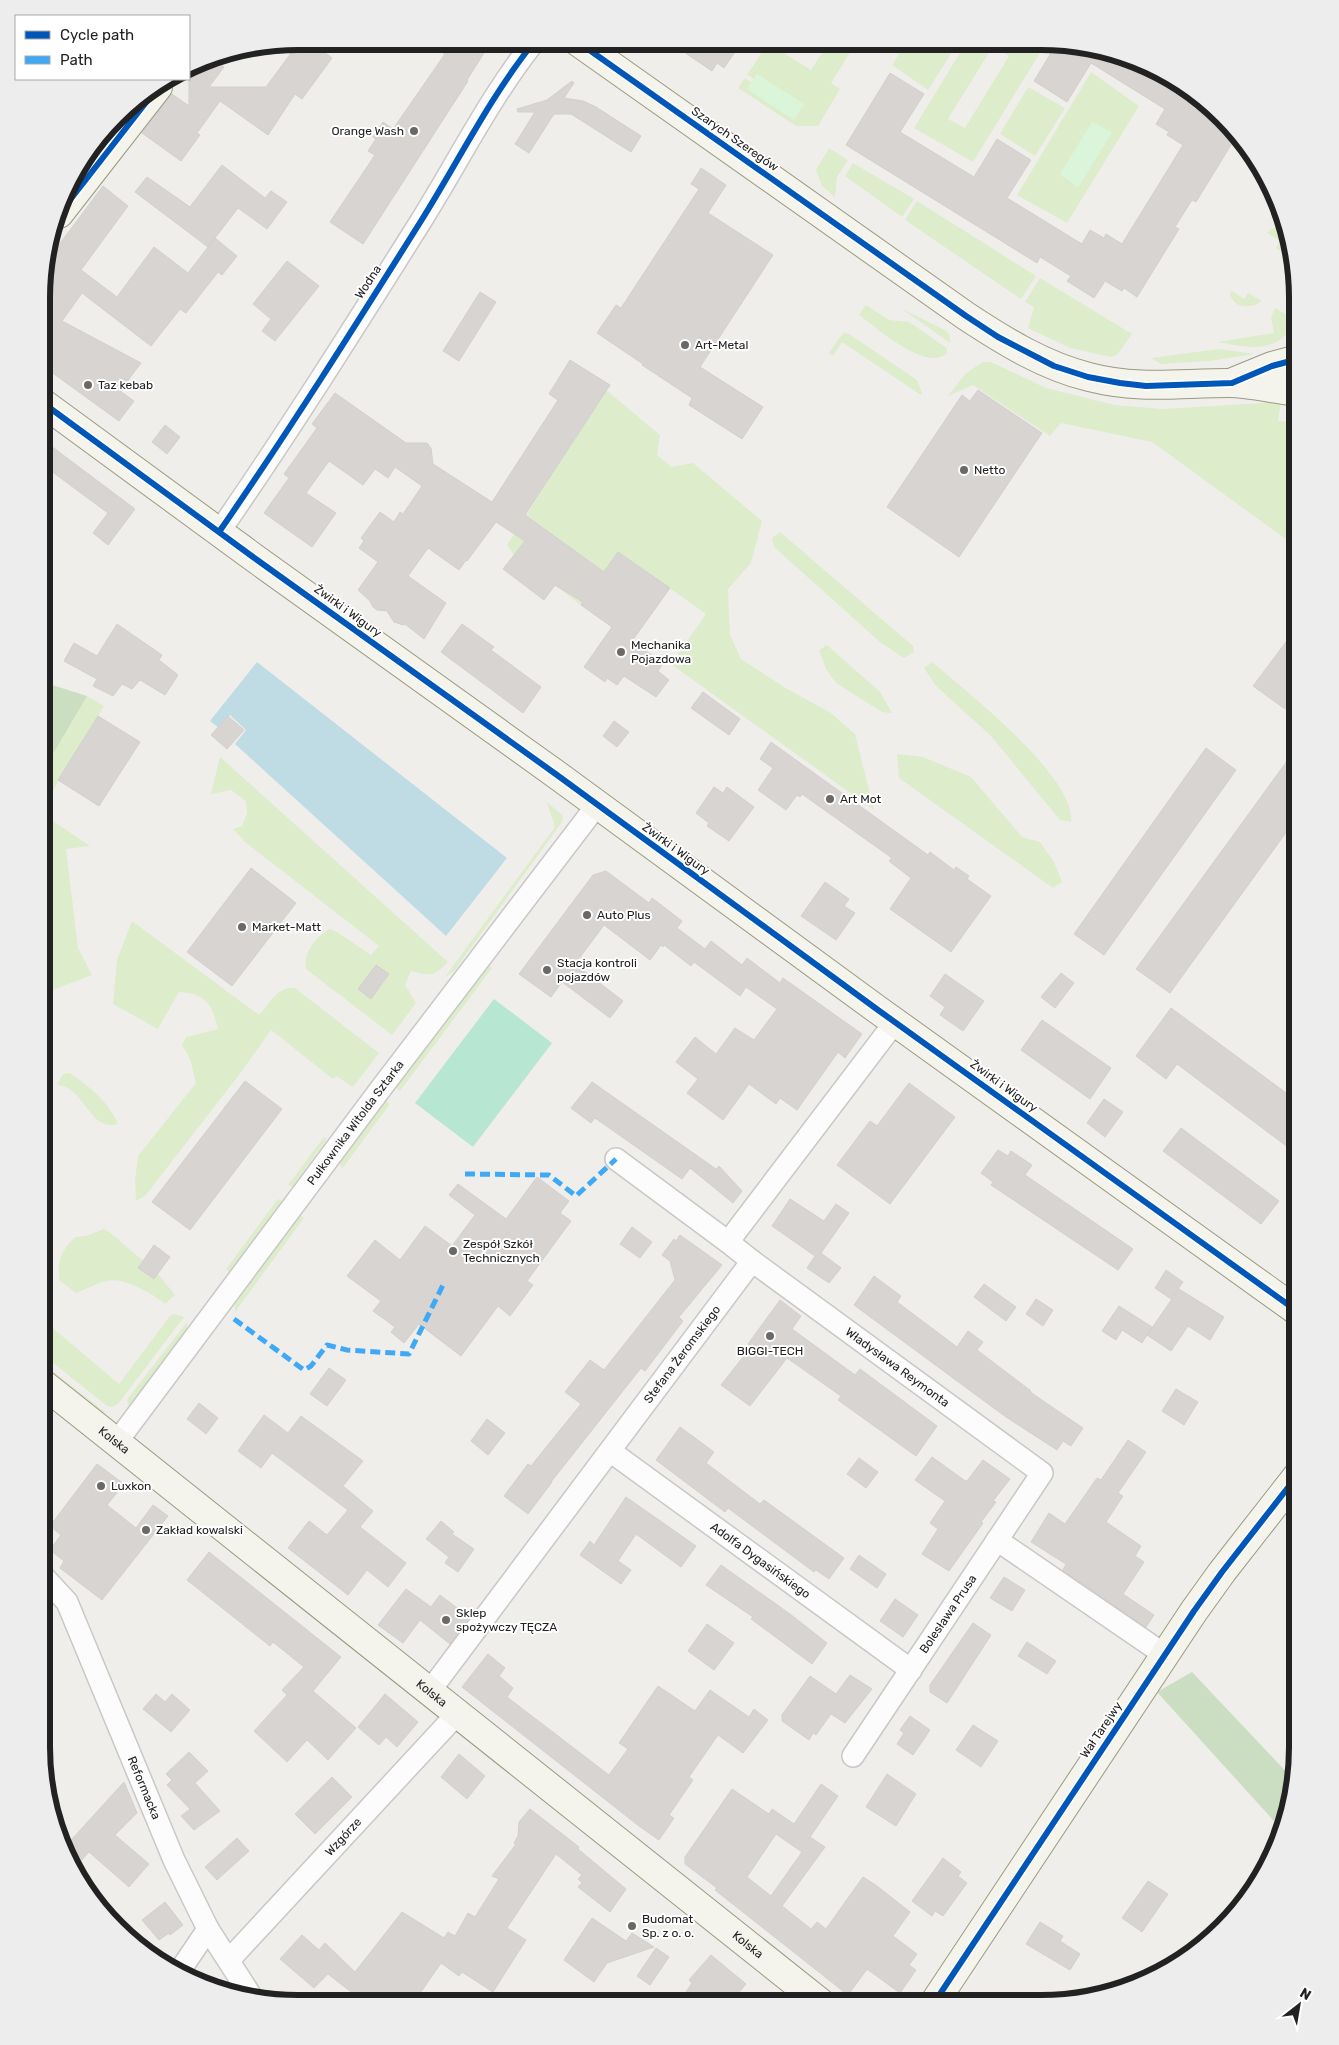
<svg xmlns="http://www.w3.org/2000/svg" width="1339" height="2045" font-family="Rubik,sans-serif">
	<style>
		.grass { fill: #ddeccb; fill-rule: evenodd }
		.forest { fill: #cbdec1 }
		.park { fill: #daf5da }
		.pitch { fill: #b7e6d2 }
		.water { fill: #bfdbe3 }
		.building { fill: #d7d4d2; stroke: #d3d0cc; fill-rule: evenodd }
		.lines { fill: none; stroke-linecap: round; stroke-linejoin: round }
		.street-casing { stroke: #c9c8c7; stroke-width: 24 }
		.secondary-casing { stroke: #999a82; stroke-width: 30 }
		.street { stroke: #fdfcfc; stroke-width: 21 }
		.secondary { stroke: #f4f4ed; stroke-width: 28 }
		.quiet { stroke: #3fa9f5; stroke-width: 5; stroke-dasharray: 10 5; stroke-linecap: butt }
		.cycleway-casing { stroke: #fff; stroke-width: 9 }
		.cycleway { stroke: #0057b8; stroke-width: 6 }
		.poi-dot { fill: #6a6968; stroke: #fff; stroke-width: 2 }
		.labels { text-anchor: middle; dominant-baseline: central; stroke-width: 4; stroke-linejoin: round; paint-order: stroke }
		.poi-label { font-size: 12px; fill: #222; stroke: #fff; text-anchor: start }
		.street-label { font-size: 12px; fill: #222; stroke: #fff }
		.rim { fill: none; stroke: #222; stroke-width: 6 }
	</style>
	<rect width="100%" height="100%" fill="#f0eeeb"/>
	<path class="grass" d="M768 43H772L771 45 811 70 828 43H856L831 83 840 89 818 126H796L738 88 745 78 752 83 748 89 757 74 754 79 747 75Z
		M906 43H958L928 90 892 65Z
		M966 43H1036L1043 48 973 162 914 128ZM993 46 1009 56 965 128 948 119Z
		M1091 72 1139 106 1067 223 1017 195ZM1112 132 1078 187 1060 174Z
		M1028 87 1065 108 1035 156 1000 134Z
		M829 148 848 160 837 177 835 197 822 186 816 170Z
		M853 163 914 199 902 217 845 176Z
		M917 201 1036 276 1021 299 905 220Z
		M1277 227 1285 232 1289 256 1276 248 1280 241 1267 233 1270 230Z
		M1040 278 1132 334 1117 355 1111 357 1070 348 1028 328 1034 307 1025 302Z
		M1232 291 1244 299 1248 293 1262 301C1251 309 1234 309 1230 294Z
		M1298 301C1298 316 1297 318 1289 330 1273 355 1242 346 1217 342L1274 333 1271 317 1275 308 1289 316Z
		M866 305 889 320 909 322 947 348V353C927 373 877 328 859 315Z
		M902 309 945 330 949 334 950 343Z
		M843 333 849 334 917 380 922 393 921 395 842 342 833 356 829 353Z
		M1219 349 1254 354 1209 361 1161 364 1151 358Z
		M983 362H991L1046 388 1114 405 1163 409 1281 402 1278 421 1298 422V548L1152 442 1061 423 1050 436 973 385 948 396 966 373Z
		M606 390 660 435 657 455 672 467 693 463 762 521 751 563 728 589 730 635 741 659 784 687 831 713 855 734 874 810 671 664 706 614 619 552 581 605 514 555 507 545Z
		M780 532 913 646 914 652 904 658 880 642 774 547 772 538Z
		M827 645 880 692 892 713 882 712 836 683 826 669 819 650Z
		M932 662C966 691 1076 777 1071 822L1060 820 991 736 936 686 924 668Z
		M87 696 104 706 43 807V771Z
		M897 754 923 757 971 777 1022 837 1040 842 1054 862 1062 882 1053 888 899 778Z
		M220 757 448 962C433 977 432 976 411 971L405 985 416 1003 392 1035 306 969C303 953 316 936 330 929L337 932 371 955 379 946 245 842 233 829 242 826 247 813 246 801 231 790 211 794ZM376 965 389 975 371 999 358 989Z
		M547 802 563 816 562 822 454 971 445 977 555 827Z
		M43 814 90 846 66 849 78 948 92 975 42 994Z
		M132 921 259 1015C270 1004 277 986 295 988L379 1053 353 1087 336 1076 333 1079 271 1030 239 1075 145 1196 136 1201 135 1180 138 1156 196 1083 190 1059 182 1045 186 1037 218 1029C212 1004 207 994 179 992L158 1029 113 1004 117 960Z
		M488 965 492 968 400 1091 396 1088Z
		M70 1073C90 1087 108 1101 118 1124 88 1132 86 1087 57 1085L63 1074Z
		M386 1101 390 1104 342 1169 340 1163Z
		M324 1137 327 1139 292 1187 288 1185Z
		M42 1147 51 1154 53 1161 42 1168Z
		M278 1199 282 1201 229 1272 226 1269Z
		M300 1215 304 1218 235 1312V1304Z
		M104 1229C119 1237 129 1251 143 1260L138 1268 154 1279 158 1274 175 1295 165 1304C151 1293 125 1277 106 1281 96 1284 86 1289 76 1293L59 1280C58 1258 60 1253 75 1237L86 1236Z
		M174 1314 184 1317 118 1404 112 1407 107 1406 42 1354V1332L48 1324 119 1384 170 1316Z
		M187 1322V1328L184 1333 135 1400 129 1406 127 1400 128 1398Z
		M42 1363 105 1412 104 1414 96 1411 42 1371Z"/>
	<path class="forest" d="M43 682 87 696 43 771Z
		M1192 1672 1294 1780 1283 1831 1157 1692Z"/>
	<path class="park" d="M757 74 804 104 794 120 747 89Z
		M1092 122 1112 132 1078 187 1060 174Z"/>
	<path class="pitch" d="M494 999 552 1043 473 1147 415 1103Z"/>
	<path class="water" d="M257 662 507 858 446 936 235 744 246 730 230 715 218 727 210 721Z"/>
	<path class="building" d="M300 41H309L332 58 302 99 295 94 268 135 220 101 197 133 200 135 181 161 142 133 172 94 189 106V73L200 61 213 58 224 67 209 87H266Z
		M450 42H491L467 80 468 81 363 244 330 222 375 155 368 151 376 139 373 137 383 122 393 129 445 54 443 53Z
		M669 42H709L741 43 724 68 717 63 712 71Z
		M1057 43H1075L1139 61 1197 94 1212 109 1209 114 1225 124 1223 127 1237 135 1196 202 1192 200 1175 227 1179 229 1137 297 1124 288 1122 291 1105 281 1094 298 1067 281 1071 276 1040 257 1037 263 846 145 890 73 924 94 900 132 974 177 997 139 1031 160 1007 198 1082 244 1090 230 1104 238 1106 234 1122 244 1183 145 1167 135 1169 132 1156 124 1165 109 1091 63 1067 102 1034 81Z
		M572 81 574 83 564 98 583 101 596 107 641 136 631 152 571 114H554L529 153 515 144 535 112H518L517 109 547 100Z
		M222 165 265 198 271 191 287 202 267 229 238 208 208 247 135 192 147 177 190 207Z
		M701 168 726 185 708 213 773 255 700 367 763 407 742 439 689 405 692 398 642 365 643 364 597 333 616 305 621 308 699 189 691 184Z
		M103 186 128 206 81 270 117 297 154 247 188 273 215 238 237 256 222 275 218 272 186 313 180 309 151 346 82 293 62 321 141 363 120 391 134 401 119 421 43 366V266Z
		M287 261 319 286 275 341 262 331 271 319 253 304Z
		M480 292 496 302 459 361 443 351Z
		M570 360 610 385 525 515 604 572 618 552 670 588 632 641 663 663 658 671 669 680 656 697 624 676 617 685 607 678 605 682 584 667 612 627 581 605 583 602 555 585 544 600 503 569 525 541 496 522 467 561 466 560 459 570 428 548 408 576 446 603 424 639 405 624 403 625 394 622 387 611 377 610 373 607 370 601 358 590 378 562 359 548 364 541 361 538 380 512 394 522 400 512 403 514 422 486 395 467 388 478 375 469 363 485 329 461 306 493 336 513 312 547 264 513 289 478 284 474 317 428 312 424 335 393 406 443H427L431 448 433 464 492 502 558 400 549 394Z
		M978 390 1042 433 959 557 887 507 962 395 970 401Z
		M165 425 180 437 167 454 152 442Z
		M43 440 135 509 108 545 93 533 108 513 43 465Z
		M117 624 162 655 159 660 178 675 165 695 140 680 132 689 122 684 113 696 93 686 97 679 64 661 74 643 97 656Z
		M462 624 494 647 491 650 541 687 523 713 441 652Z
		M1298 626V692L1285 709 1253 686Z
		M703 692 740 719 729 735 691 708Z
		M98 716 140 742 99 806 58 780Z
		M228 716 244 730 227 749 211 735Z
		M614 721 629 732 617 747 603 736Z
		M771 742 928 855 930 852 954 870 956 867 969 876 967 879 991 896 951 952 890 909 911 878 889 861 892 858 802 794 800 797 797 795 786 810 758 790 773 768 760 759Z
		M1298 746V816L1170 993 1136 969Z
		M1206 748 1236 770 1104 955 1074 934Z
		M714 787 723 793 727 787 754 807 729 841 707 826 709 823 696 813Z
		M251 868 296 903 232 986 187 952Z
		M606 871 649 903 652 898 682 921 677 928 705 949 711 941 742 965 747 958 780 983 783 978 862 1034 845 1058 838 1052 797 1110 780 1098 776 1104 749 1084 723 1120 687 1093 698 1079 676 1062 695 1037 716 1054 735 1028 754 1040 777 1009 746 987 740 996 694 962 691 966 664 945 663 947 661 945 650 960 604 925 575 964 623 1001 610 1018 562 982 551 997 519 974 593 875Z
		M825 882 849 899 844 906 855 913 836 940 801 916Z
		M376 965 389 974 371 999 358 989Z
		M1061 973 1074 983 1055 1008 1041 997Z
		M945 974 984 1001 963 1031 940 1015 945 1007 930 996Z
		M1171 1008 1297 1101V1154L1177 1064 1166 1079 1136 1056Z
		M1042 1020 1111 1068 1090 1099 1021 1050Z
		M245 1081 282 1109 190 1230 152 1202Z
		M592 1082 716 1169 719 1166 742 1191 733 1203 690 1168 682 1179 595 1118 591 1123 571 1108Z
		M909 1083 955 1117 890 1204 837 1165 870 1121 877 1126Z
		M1104 1099 1123 1112 1105 1137 1087 1123Z
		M1181 1128 1279 1201 1261 1224 1163 1151Z
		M998 1150 1008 1156 1011 1151 1032 1165 1025 1175 1133 1249 1118 1270 991 1185 993 1182 981 1173Z
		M537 1177 569 1201 560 1213 571 1221 527 1281 533 1285 510 1316 498 1306 461 1356 419 1324 404 1343 391 1332 395 1327 373 1311 381 1301 347 1276 375 1240 400 1260 425 1226 452 1246 475 1215 449 1195 458 1184 506 1219Z
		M790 1199 824 1221 836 1204 849 1213 821 1253 841 1268 829 1283 807 1268 815 1256 772 1226Z
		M632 1227 652 1242 640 1258 620 1244Z
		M680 1235 722 1265 679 1317 683 1321 645 1371 641 1368 551 1482H552L528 1514 504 1496 528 1464 531 1466 581 1404 565 1392 590 1360 604 1370 675 1280 670 1261 662 1255 674 1239 676 1241Z
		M154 1245 170 1257 154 1279 138 1268Z
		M1166 1270 1183 1282 1171 1299 1155 1288Z
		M874 1276 901 1296 897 1302 957 1347 968 1331 983 1342 977 1350 1031 1391 1030 1392 1083 1428 1071 1446 1063 1441 1057 1450 1006 1417 854 1305Z
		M984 1284 1016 1307 1006 1321 974 1297Z
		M1179 1289 1224 1317 1210 1340 1188 1326 1171 1351 1147 1335Z
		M1036 1299 1053 1310 1043 1326 1026 1314Z
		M780 1300 801 1316 792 1329 855 1375 860 1369 937 1426 916 1456 838 1400 841 1396 787 1358 750 1406 721 1385 751 1347 748 1344Z
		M1119 1306 1152 1327 1142 1343 1122 1330 1116 1340 1102 1331Z
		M329 1368 346 1380 327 1406 310 1394Z
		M1176 1389 1198 1402 1184 1425 1162 1411Z
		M199 1403 218 1418 206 1434 187 1419Z
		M264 1415 288 1433 301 1416 363 1461 343 1486 373 1511 360 1527 406 1563 388 1587 367 1570 348 1595 288 1548 309 1521 327 1535 348 1510 272 1453 261 1468 238 1451Z
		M487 1419 505 1433 488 1455 471 1441Z
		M680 1427 714 1452 706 1463 760 1504 764 1500 844 1558 829 1579 816 1570 814 1572 728 1508 725 1512 656 1460Z
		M1128 1440 1146 1452 1118 1493 1123 1496 1106 1522 1141 1546 1135 1556 1144 1562 1123 1594 1154 1615 1146 1627 1063 1570 1066 1564 1031 1542 1049 1513 1065 1524 1097 1478 1101 1480Z
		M932 1457 964 1480 967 1481 983 1460 1010 1479 993 1501 996 1502 981 1522 983 1523 949 1571 922 1554 938 1529 930 1523 945 1501 915 1480Z
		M859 1458 878 1472 866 1488 847 1474Z
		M97 1464 124 1484 107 1505 136 1528 153 1505 168 1516 102 1600 60 1568 64 1561 50 1550 61 1535 50 1526Z
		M626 1497 696 1546 681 1567 636 1534 618 1561 631 1570 621 1584 580 1555 590 1541 594 1545Z
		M441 1521 454 1532 452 1534 474 1549 458 1572 445 1563 449 1557 426 1539Z
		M209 1552 341 1657 313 1691 356 1728 328 1760 307 1740 287 1762 254 1731 287 1695 282 1690 304 1667 273 1642 270 1646 187 1580Z
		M859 1555 886 1574 877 1588 850 1569Z
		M721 1565 790 1614 827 1643 812 1664 751 1619 753 1617 706 1585Z
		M1004 1577 1025 1590 1012 1611 990 1598Z
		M406 1589 431 1607 440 1595 469 1617 450 1644 420 1620 403 1643 378 1625Z
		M895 1599 918 1615 903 1637 880 1621Z
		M973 1623 991 1635 947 1703 930 1692V1685Z
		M707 1624 734 1643 714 1670 688 1651Z
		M1027 1642 1056 1661 1047 1674 1018 1656Z
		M488 1654 505 1668 499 1676 513 1688 507 1697 609 1775 628 1749 619 1743 658 1686 695 1711 710 1690 749 1717 754 1709 768 1720 743 1753 718 1735 689 1777 693 1780 669 1815 674 1818 659 1840 639 1826 462 1687Z
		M850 1675 872 1689 845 1723 831 1714 816 1735 813 1733 809 1740 782 1721V1715L810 1676 836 1694Z
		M156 1694 165 1702 172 1694 190 1710 171 1732 143 1709Z
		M385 1694 418 1722 397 1747 386 1737 379 1745 358 1727Z
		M910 1716 930 1730 913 1755 897 1744 904 1733 900 1730Z
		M973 1725 998 1741 981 1767 956 1750Z
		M189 1752 208 1771 195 1783 220 1811 194 1830 181 1816 190 1809 167 1785 172 1780 166 1774Z
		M459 1754 485 1776 467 1799 441 1777Z
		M887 1774 916 1794 896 1826 866 1807Z
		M332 1777 352 1797 315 1834 295 1814Z
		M124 1782 137 1813 115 1835 149 1864 129 1887 89 1852 79 1863 63 1849Z
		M821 1784 838 1796 810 1837 825 1847 782 1906 811 1929 817 1922 826 1929 863 1877 877 1886 910 1912 893 1936 917 1954 909 1965 916 1970 900 1993 867 1969 848 1995 715 1890 717 1888 685 1864V1857L732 1789 769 1814 772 1809 794 1824ZM776 1834 802 1852 771 1896 747 1877Z
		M530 1809 579 1847 578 1849 626 1889 610 1912 578 1887 582 1883 578 1879 582 1875 556 1854 507 1928 526 1940 493 1992 462 1972 459 1976 441 1963 414 2002H364L328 1974 314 1988 280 1959 302 1935 319 1950 325 1943 355 1972 402 1912 444 1938 448 1932 455 1936 468 1913 475 1917 499 1879 492 1876 516 1844 514 1843 518 1836 519 1822Z
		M237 1838 249 1851 217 1880 205 1867Z
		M943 1858 961 1872 958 1876 967 1883 943 1916 935 1911 932 1916 912 1901Z
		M1148 1881 1168 1894 1142 1932 1122 1918Z
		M165 1902 183 1925 170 1935 169 1933 159 1940 142 1920Z
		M592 1918 626 1941 632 1933 654 1947 607 1963 594 1982 564 1960Z
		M1040 1922 1063 1936 1060 1941 1080 1954 1070 1970 1026 1944Z
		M656 1948 669 1957 650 1985 637 1976Z
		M711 1955 746 1984 730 2003H679L692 1983 689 1980Z"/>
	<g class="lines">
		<defs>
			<g id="street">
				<path d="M219 532C289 431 355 326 421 221 458 162 490 97 534 42"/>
				<path d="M616 1159 728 1242"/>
				<path id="s1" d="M752 1261 1042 1473 853 1756"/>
				<path id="s2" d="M116 1443 382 1087 597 805"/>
				<path id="s3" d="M610 1451 911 1670"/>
				<path d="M997 1540 1165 1655"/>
				<path id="s4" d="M42 1575 67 1602 174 1860 208 1929 253 1999"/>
				<path id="s5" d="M429 1692 752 1261 728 1242 895 1022"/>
				<path id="s6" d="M229 1960 457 1714"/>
				<path d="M179 1972 208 1929"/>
			</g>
			<g id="secondary">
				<path d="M578 42 966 316C1004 341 1044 366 1089 377 1139 390 1179 383 1229 383 1252 383 1275 390 1298 392"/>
				<path d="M59 214 158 87"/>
				<path d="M1233 382 1272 366 1298 359"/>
				<path d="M43 403 253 557 557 775 878 1010 1297 1311"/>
				<path id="s7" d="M42 1383 821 2003"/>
				<path d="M934 2003 1194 1611 1222 1572 1297 1476"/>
			</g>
		</defs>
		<use href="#street" class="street-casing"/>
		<use href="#secondary" class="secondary-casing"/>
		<use href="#street" class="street"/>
		<use href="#secondary" class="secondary"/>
		<path class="quiet" d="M465 1174 549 1175 576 1196 616 1159
			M234 1319 304 1370 311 1366 327 1345 347 1350 409 1354 443 1285"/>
		<defs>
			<path id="cycleway" d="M578 42 966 316 998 337 1054 366 1088 377 1120 383 1146 386 1232 383 1272 366 1298 359
				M59 214 158 87
				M43 403 253 557 557 775 878 1010 1297 1311
				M219 532C289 431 355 326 421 221 458 162 490 97 534 42
				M934 2003 1194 1611 1222 1572 1297 1476"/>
		</defs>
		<use href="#cycleway" class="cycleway-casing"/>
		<use href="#cycleway" class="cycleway"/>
	</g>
	<g class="poi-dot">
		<circle cx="414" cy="131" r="5"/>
		<circle cx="685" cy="345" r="5"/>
		<circle cx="88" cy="385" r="5"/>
		<circle cx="964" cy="470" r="5"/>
		<circle cx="621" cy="652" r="5"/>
		<circle cx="830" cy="799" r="5"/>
		<circle cx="587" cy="915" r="5"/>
		<circle cx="242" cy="927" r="5"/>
		<circle cx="547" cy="970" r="5"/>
		<circle cx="453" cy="1251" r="5"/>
		<circle cx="770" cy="1336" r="5"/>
		<circle cx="101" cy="1486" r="5"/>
		<circle cx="146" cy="1530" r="5"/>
		<circle cx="446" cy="1620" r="5"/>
		<circle cx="632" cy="1926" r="5"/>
	</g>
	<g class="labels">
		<g class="poi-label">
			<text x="404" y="131" text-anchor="end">Orange Wash</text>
			<text x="695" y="345">Art-Metal</text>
			<text x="98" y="385">Taz kebab</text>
			<text x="974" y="470">Netto</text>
			<text x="631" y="645">Mechanika<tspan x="631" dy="14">Pojazdowa</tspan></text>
			<text x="840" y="799">Art Mot</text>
			<text x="597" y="915">Auto Plus</text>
			<text x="252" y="927">Market-Matt</text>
			<text x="557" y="963">Stacja kontroli<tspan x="557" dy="14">pojazdów</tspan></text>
			<text x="463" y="1244">Zespół Szkół<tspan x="463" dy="14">Technicznych</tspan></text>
			<text x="770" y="1351" text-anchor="middle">BIGGI-TECH</text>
			<text x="111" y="1486">Luxkon</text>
			<text x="156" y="1530">Zakład kowalski</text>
			<text x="456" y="1613">Sklep<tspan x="456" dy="14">spożywczy TĘCZA</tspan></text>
			<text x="642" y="1919">Budomat<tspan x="642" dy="14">Sp. z o. o.</tspan></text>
		</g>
		<g class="street-label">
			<text transform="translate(735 139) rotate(35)">Szarych Szeregów</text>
			<text transform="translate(368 282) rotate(-57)">Wodna</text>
			<text transform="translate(348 611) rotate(36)">Żwirki i Wigury</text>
			<text transform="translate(676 849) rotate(36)">Żwirki i Wigury</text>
			<text transform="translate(1004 1086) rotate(36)">Żwirki i Wigury</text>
			<text stroke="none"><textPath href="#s2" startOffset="400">Pułkownika Witolda Sztarka</textPath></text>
			<text stroke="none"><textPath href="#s5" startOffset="422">Stefana Żeromskiego</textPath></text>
			<text stroke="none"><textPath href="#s1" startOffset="180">Władysława Reymonta</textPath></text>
			<text stroke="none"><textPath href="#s7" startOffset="92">Kolska</textPath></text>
			<text stroke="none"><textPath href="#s3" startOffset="186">Adolfa Dygasińskiego</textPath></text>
			<text transform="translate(948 1614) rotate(-56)">Bolesława Prusa</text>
			<text stroke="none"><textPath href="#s7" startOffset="498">Kolska</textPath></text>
			<text transform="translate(1101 1730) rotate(-56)">Wał Tarejwy</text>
			<text stroke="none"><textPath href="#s4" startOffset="238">Reformacka</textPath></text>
			<text stroke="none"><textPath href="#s6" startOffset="168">Wzgórze</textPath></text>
			<text stroke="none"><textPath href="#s7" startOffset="902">Kolska</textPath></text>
		</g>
	</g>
	<path d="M0 0H1339V2045H0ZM298 50H1041A248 248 0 0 1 1289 298V1747A248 248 0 0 1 1041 1995H298A248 248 0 0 1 50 1747V298A248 248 0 0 1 298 50Z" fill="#ededed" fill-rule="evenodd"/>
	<path class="rim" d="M298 50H1041A248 248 0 0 1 1289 298V1747A248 248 0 0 1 1041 1995H298A248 248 0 0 1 50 1747V298A248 248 0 0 1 298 50Z"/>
	<rect x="15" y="15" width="175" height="65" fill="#ffffff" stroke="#a7a7a7"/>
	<rect x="25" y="31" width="25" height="8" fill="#0057b8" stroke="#a7a7a7"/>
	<text x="60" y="40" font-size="15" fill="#222222">Cycle path</text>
	<rect x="25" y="56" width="25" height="8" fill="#3fa9f5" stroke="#a7a7a7"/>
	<text x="60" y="65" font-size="15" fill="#222222">Path</text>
	<g transform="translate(1299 2005) rotate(31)" stroke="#ffffff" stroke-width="4" paint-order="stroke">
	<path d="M0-4L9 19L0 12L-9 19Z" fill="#222222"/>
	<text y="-8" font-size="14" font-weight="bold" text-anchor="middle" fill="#222222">N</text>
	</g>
</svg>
